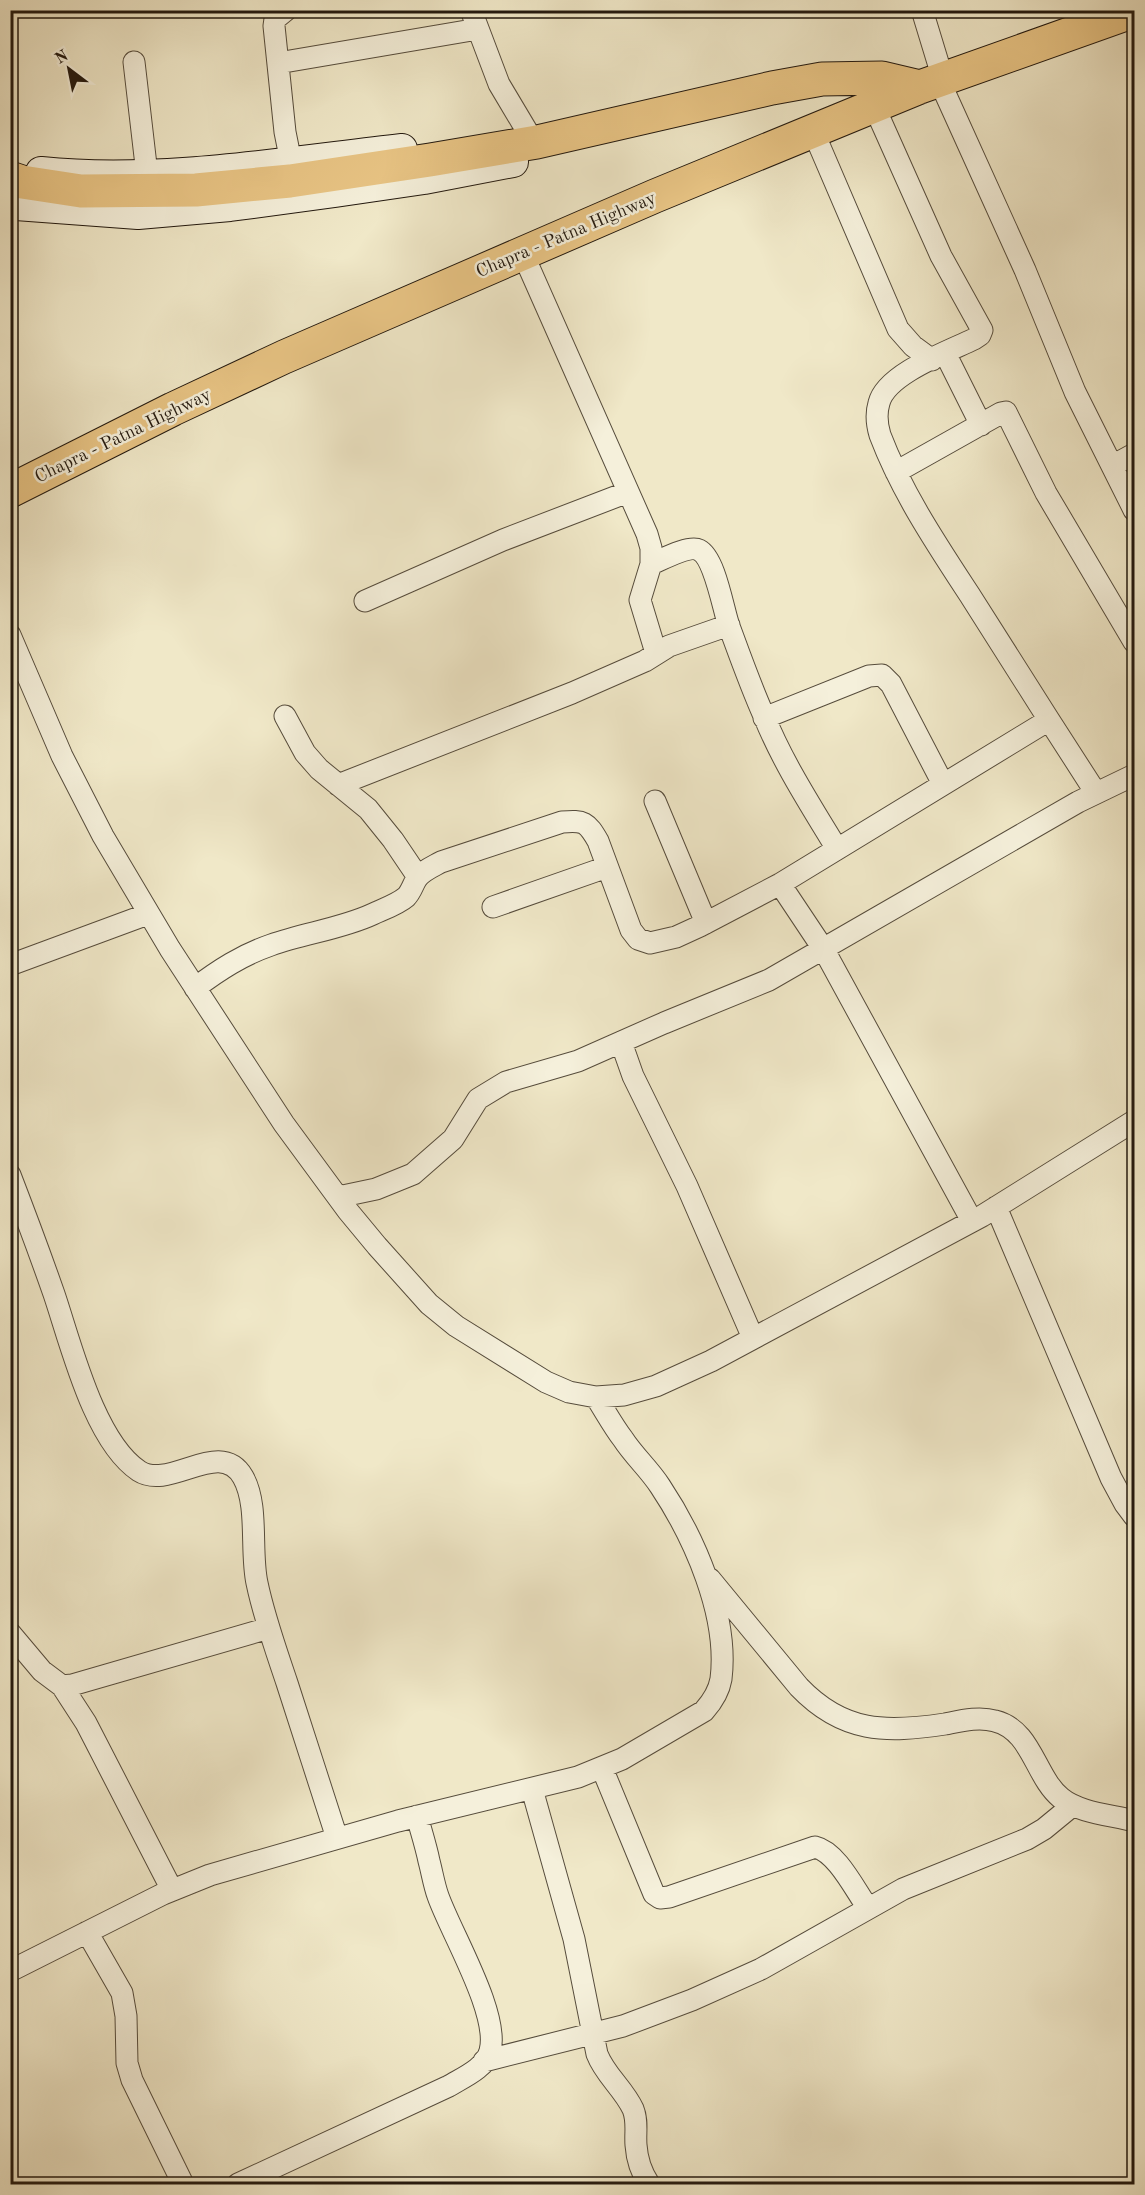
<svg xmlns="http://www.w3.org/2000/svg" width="1145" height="2195" font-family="'Old Standard TT',serif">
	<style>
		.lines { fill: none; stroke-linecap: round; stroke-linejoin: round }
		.street-casing { stroke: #564c3c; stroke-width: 23 }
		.secondary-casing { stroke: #22180e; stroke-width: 32 }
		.highway-casing { stroke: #22180e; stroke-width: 35 }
		.street { stroke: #f5f0db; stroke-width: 21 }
		.secondary { stroke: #f5f0db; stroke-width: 30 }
		.highway { stroke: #e8c484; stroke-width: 33 }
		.labels { text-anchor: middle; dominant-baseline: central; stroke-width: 5; stroke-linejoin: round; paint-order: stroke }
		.street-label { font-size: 18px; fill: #22180e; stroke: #f5f0db }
	</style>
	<rect width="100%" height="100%" fill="#f0e8c8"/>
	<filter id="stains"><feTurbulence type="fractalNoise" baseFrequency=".00333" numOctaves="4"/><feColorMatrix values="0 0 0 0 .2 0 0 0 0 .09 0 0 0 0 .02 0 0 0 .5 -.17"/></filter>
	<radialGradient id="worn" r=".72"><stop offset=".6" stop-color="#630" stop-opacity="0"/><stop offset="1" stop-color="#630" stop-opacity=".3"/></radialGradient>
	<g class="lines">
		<defs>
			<path id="street" d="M286 10 275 19 274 26 285 132 291 162
				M471 10 499 84 527 131
				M922 10 943 79
				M134 62 147 174
				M278 63 478 29
				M939 80 1025 270 1075 392 1134 510
				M874 106 941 256 982 330 980 335 974 339C947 352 886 374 879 403 876 413 877 425 880 435 902 493 937 545 971 597 1012 662 1054 728 1096 793
				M813 131 898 329 913 346 932 360
				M523 254 647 534 651 548V564L640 600 656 653
				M945 353 981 425
				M1112 466 1134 454
				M896 472 1001 413 1006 412 1046 493 1134 642
				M651 564C661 560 689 545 699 550 715 558 723 609 729 626 740 656 751 687 764 716 783 763 811 806 837 849
				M365 601 503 540 628 492
				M10 635 62 756 103 836 170 949 284 1124 348 1211 377 1246 429 1304 456 1326 546 1382 569 1392 596 1397 624 1395 656 1386 711 1361 982 1216 1134 1121
				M285 716 305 753 319 769 368 809 393 840 418 877
				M764 718 869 676 882 675 891 684 943 784
				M338 785 572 693 645 661 669 646 729 625
				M655 801 706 923
				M780 884 824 950 972 1221
				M493 907 607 867
				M10 965 148 914
				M195 988C219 970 242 955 271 945 304 933 341 929 373 914 384 909 398 904 406 897 412 891 413 883 418 877 424 870 434 866 441 862L562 822C584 820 587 822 598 841L631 930 638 939 650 943 676 937 700 926 780 884 1049 720
				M621 1042 633 1076 687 1186 753 1338
				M10 1175C25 1214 40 1254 54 1294 71 1344 94 1441 139 1471 170 1491 220 1437 243 1477 259 1505 250 1551 257 1583 264 1617 276 1650 287 1683 304 1735 320 1786 337 1838
				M338 1197 376 1189 413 1174 453 1139 478 1099 506 1082 578 1061 664 1023 769 980 1078 802 1134 775
				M996 1207 1111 1478 1125 1504 1134 1516
				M710 1579 799 1687C843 1733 886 1733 945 1724 960 1721 979 1716 995 1721 1032 1730 1035 1777 1061 1798 1079 1813 1112 1815 1134 1821
				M10 1633 42 1671 62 1686 72 1685 269 1628
				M62 1686 86 1723 172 1890
				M602 1768 654 1894 660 1898 669 1897 815 1847C837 1852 855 1890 868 1908
				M532 1789 574 1939 597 2054C605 2075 623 2088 633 2109 638 2121 635 2132 636 2145 637 2160 641 2172 649 2184
				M87 1932 122 1993 126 2016 127 2063 132 2080 183 2184
				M10 1971 163 1894 210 1875 398 1821 578 1777 622 1759 704 1711C712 1702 719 1691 721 1679 729 1615 694 1537 660 1486 649 1469 634 1456 623 1439 613 1426 605 1411 596 1397
				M484 2061 623 2026 692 2000 761 1969 903 1889 1027 1839 1044 1829 1072 1806
				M238 2184 449 2086C462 2078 486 2068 490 2051 500 2014 451 1933 438 1896 434 1885 432 1872 429 1861 426 1846 421 1831 417 1816"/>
			<path id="secondary" d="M41 172C158 184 286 162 402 149
				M10 202 16 205 138 214 230 206 335 192 424 179 513 162"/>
			<path id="highway" d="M10 178 22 182 81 191 196 190 290 181 430 160 537 142 772 88 822 79 882 78 920 87
				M10 491 173 409 284 357 655 196 920 87 1134 11"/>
		</defs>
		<use href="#street" class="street-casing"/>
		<use href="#secondary" class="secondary-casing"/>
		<use href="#highway" class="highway-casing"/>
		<use href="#street" class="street"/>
		<use href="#secondary" class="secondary"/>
		<use href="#highway" class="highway"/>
	</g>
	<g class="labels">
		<g class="street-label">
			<text transform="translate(566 235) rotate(-23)">Chapra - Patna Highway</text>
			<text transform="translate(123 436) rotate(-26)">Chapra - Patna Highway</text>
		</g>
	</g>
	<rect width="1145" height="2195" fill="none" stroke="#f0e8c8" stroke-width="36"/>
	<rect x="12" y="12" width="1121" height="2171" fill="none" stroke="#22180e" stroke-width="3"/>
	<rect x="18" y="18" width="1109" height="2159" fill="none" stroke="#22180e" stroke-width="1.5"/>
	<g transform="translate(69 69) rotate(328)" stroke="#f5f0db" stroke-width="4.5" paint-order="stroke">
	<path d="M0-4.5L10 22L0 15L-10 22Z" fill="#22180e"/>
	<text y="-9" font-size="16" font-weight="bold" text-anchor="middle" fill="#22180e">N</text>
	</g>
	<rect width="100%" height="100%" filter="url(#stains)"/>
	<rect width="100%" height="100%" fill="url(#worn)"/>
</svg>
